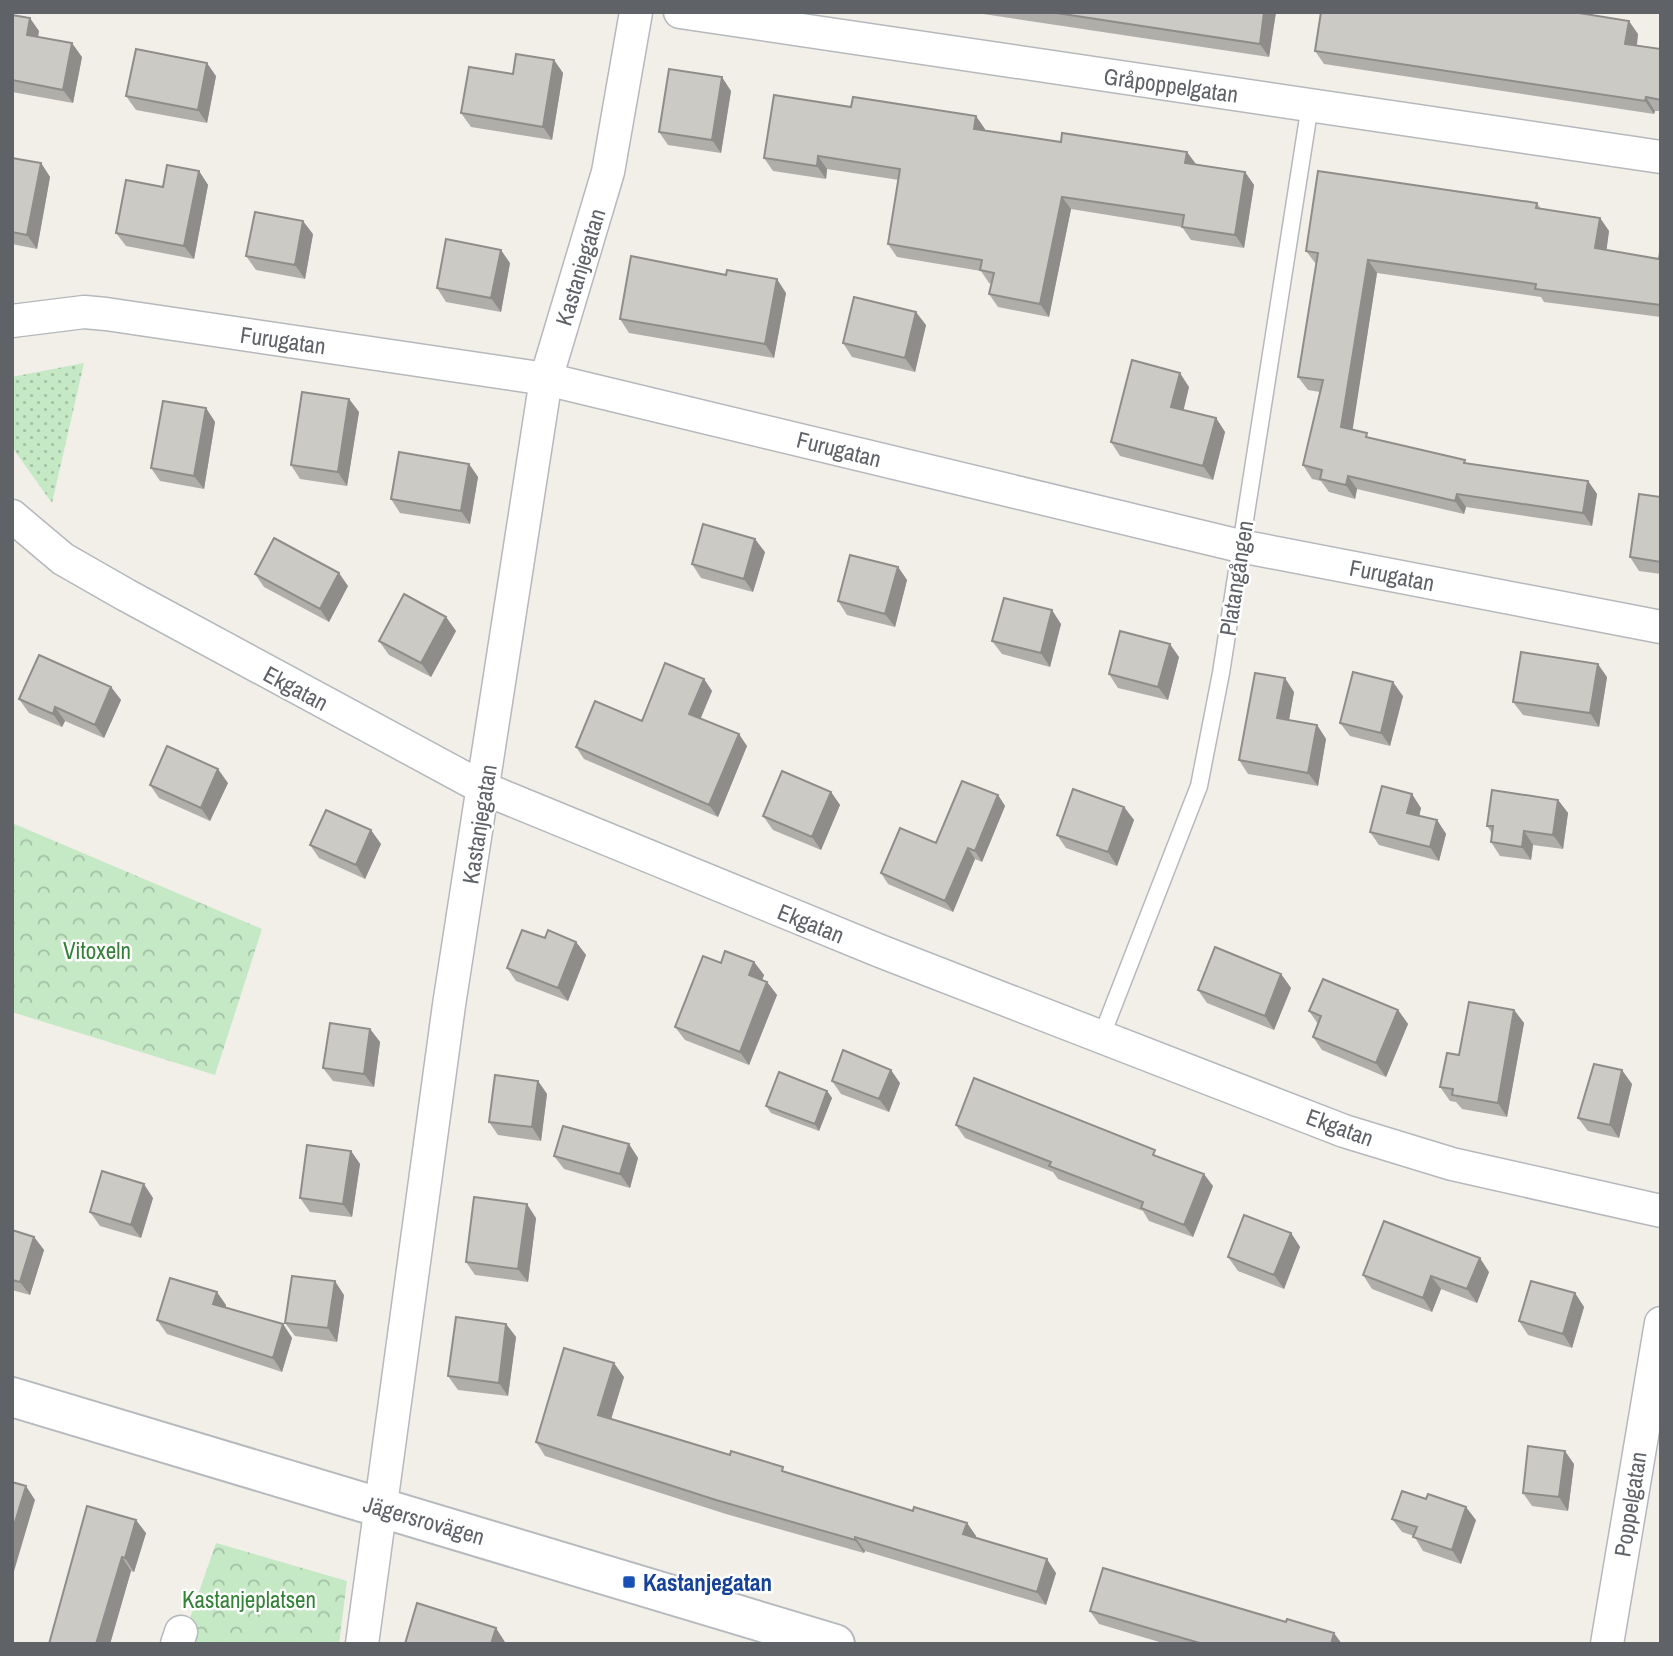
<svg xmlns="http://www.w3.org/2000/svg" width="1673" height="1656" font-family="'Archivo Narrow',sans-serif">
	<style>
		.grass { fill: url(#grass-dots) }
		.park { fill: url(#park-crowns) }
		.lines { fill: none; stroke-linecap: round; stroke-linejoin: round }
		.lane-casing { stroke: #b5b8bc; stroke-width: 19 }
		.street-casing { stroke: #b5b8bc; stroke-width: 35 }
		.secondary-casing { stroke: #b6babf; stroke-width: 42 }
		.lane { stroke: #fff; stroke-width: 16 }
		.street { stroke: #fff; stroke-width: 32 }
		.secondary { stroke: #fff; stroke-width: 38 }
		.wall { fill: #afaea9 }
		.shaded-wall { fill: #8f8d8a }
		.building { fill: #cccac5; stroke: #8f8d8a; stroke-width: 2 }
		.transit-dot { fill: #1a4fb4; stroke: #fff; stroke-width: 2.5 }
		.labels { text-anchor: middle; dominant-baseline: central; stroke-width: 5; stroke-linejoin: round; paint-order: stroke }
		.street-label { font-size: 23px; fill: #5f6368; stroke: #fff }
		.park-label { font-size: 23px; fill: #348238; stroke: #fff }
		.transit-label { font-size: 23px; font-weight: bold; fill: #164399; stroke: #fff; text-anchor: start }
	</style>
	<defs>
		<pattern id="grass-dots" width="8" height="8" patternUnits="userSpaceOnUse" patternTransform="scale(1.75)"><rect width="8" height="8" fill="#c5e8c5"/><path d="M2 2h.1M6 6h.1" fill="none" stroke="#a3c0a4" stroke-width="1.8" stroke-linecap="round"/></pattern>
		<pattern id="park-crowns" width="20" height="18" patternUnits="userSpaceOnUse" patternTransform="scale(1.75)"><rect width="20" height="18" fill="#c5e8c5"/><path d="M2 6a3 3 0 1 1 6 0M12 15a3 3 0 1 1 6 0" fill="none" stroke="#a3c0a4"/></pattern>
	</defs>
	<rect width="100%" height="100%" fill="#f1efe8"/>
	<path class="grass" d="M84 363 52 503 12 447V377Z"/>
	<path class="park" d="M12 823 262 929 215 1075 12 1012Z
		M216 1543 347 1581 339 1644H181Z"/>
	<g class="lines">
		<defs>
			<path id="lane" d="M1102 1035 1199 786 1221 673 1310 105"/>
			<path id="street" d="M680 12 1661 157
				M12 321 84 312 106 314 546 379 1240 546 1661 627
				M12 516 63 559 126 595 485 789 880 951 1344 1131 1452 1164 1661 1211
				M177 1644 181 1632
				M362 1644 449 1005 546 379 608 172 636 12
				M1607 1644 1661 1323"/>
			<path id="secondary" d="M12 1397 835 1644"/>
		</defs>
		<use href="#lane" class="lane-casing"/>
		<use href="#street" class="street-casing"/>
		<use href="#secondary" class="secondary-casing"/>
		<use href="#lane" class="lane"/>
		<use href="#street" class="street"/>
		<use href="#secondary" class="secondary"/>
	</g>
	<path class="wall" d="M970 12H1276L1269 57Z
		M12 15 39 31 38 37 82 57 73 103 12 92Z
		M1638 34 1637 46 1661 49V111H1655L1654 114 1324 64 1315 51Z
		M554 60 563 73 552 140 471 127 461 113Z
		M216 76 207 123 136 110 126 96Z
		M731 91 721 153 668 145 659 132Z
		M985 129V130L1245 172 1254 185 1244 248 1191 240 1182 227 1071 209 1049 317 998 307 989 294 991 284 989 283 981 271 897 257 888 244 899 180 827 169 826 179 773 171 764 158Z
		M12 158 41 163 50 177 37 249 12 244Z
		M199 171 208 185 194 259 126 246 116 233Z
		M1537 203 1541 209 1600 218 1609 231 1606 250 1659 259 1661 246V317L1544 302 1541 297 1377 273 1352 430 1370 438 1467 463 1588 481 1597 494 1592 526 1466 507 1464 514 1357 489 1355 499 1329 492 1321 481 1312 479 1303 465 1320 392 1308 390 1298 377 1316 264 1306 251Z
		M313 234 305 279 256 270 246 256Z
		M510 263 501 312 446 302 437 288Z
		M786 293 774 358 629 333 620 319Z
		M926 325 915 372 852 357 843 343Z
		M1189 387 1183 410 1216 418 1225 432 1213 480 1120 456 1111 442Z
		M349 399 359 412 347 486 300 479 291 465Z
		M206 408 215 422 204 489 160 481 151 468Z
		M469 464 478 477 470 524 400 513 391 499Z
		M1661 497V574L1639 571 1630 557Z
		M765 552 753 592 701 578 692 564Z
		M898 567 907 580 895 627 847 615 838 601Z
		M255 574 348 586 329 622 264 587Z
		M446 617 456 631 431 677 389 655 379 641Z
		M1061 624 1050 667 1002 654 992 641Z
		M1179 657 1168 700 1118 688 1109 674Z
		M1607 677 1599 727 1523 715 1513 702Z
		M704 679 712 691 700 718 747 746 718 817 584 759 576 747 642 721Z
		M111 687 121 700 104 738 65 721 62 727 29 713 19 699Z
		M1294 692 1289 720 1317 725 1326 739 1318 786 1248 774 1239 760Z
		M1403 696 1390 746 1350 736 1340 723Z
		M228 783 210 821 159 798 150 785Z
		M831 792 840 805 821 850 773 830 763 816Z
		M998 795 1005 806 982 862 975 859 953 912 888 884 881 873 936 843Z
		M1558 800 1568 813 1563 849 1533 845 1531 860 1500 856 1491 842 1492 833 1487 826Z
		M1124 807 1134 820 1117 866 1066 848 1057 835Z
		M1421 808 1419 816 1437 820 1446 834 1439 861 1379 845 1370 832Z
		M381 844 365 879 319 858 310 845Z
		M545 938 576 942 586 955 568 1001 516 981 507 968Z
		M754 962 764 975 762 980 767 982 777 995 749 1065 685 1040 675 1027 721 963Z
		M1281 974 1291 988 1274 1030 1207 1003 1198 990Z
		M1398 1010 1408 1024 1386 1077 1322 1050 1313 1037 1318 1024 1309 1011Z
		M1514 1010 1524 1023 1507 1117 1462 1109 1456 1102 1450 1101 1440 1087 1459 1055Z
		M370 1029 380 1042 374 1087 333 1081 323 1068Z
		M538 1081 547 1094 541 1141 498 1135 489 1122Z
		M832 1081 900 1083 889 1112 841 1094Z
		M1632 1084 1619 1138 1588 1131 1578 1118Z
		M827 1091 832 1098 819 1131 771 1113 766 1106Z
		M956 1125 1160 1157 1213 1186 1193 1237 1149 1221 1143 1211 1058 1179 1053 1172 965 1138Z
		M629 1144 638 1158 630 1188 564 1169 554 1156Z
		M351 1151 360 1164 352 1217 310 1212 300 1198Z
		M153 1198 141 1238 100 1226 90 1212Z
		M536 1218 528 1282 475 1275 466 1262Z
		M12 1230 34 1237 44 1250 30 1295 12 1290Z
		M1291 1233 1300 1247 1284 1289 1238 1271 1228 1257Z
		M1489 1272 1477 1303 1441 1289 1432 1312 1372 1289 1363 1275Z
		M1575 1293 1584 1307 1572 1348 1528 1335 1519 1321Z
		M344 1295 337 1342 295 1336 285 1323Z
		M226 1305V1307L283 1324 292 1338 282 1372 167 1334 157 1320Z
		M506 1324 516 1337 508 1396 458 1390 448 1376Z
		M624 1377 611 1419 913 1511 967 1523 976 1536V1538L1056 1573 1046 1605 865 1551 864 1553 726 1514 545 1456 536 1442Z
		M1574 1464 1568 1511 1532 1506 1523 1493Z
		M87 1506 146 1533 134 1572 131 1571 110 1644Z
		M1392 1519 1476 1520 1461 1564 1423 1551 1414 1536 1402 1532Z
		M1090 1611 1342 1644H1166L1099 1624Z"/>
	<path class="shaded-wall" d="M1264 12H1276L1269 57 1260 44Z
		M30 18 39 31 36 48 27 35Z
		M1629 21 1638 34 1635 57 1625 44Z
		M72 43 82 57 73 103 63 90Z
		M554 60 563 73 552 140 543 127Z
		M207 63 216 76 207 123 198 110Z
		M722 77 731 91 721 153 712 140Z
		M1646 97 1655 111 1654 114 1645 101Z
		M976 116 985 129 983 142 974 129Z
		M1187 152 1196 164 1185 163Z
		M818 156 827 169 826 179 817 166Z
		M41 163 50 177 37 249 27 235Z
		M199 171 208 185 194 259 184 246Z
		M1245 172 1254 185 1244 248 1235 235Z
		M1062 197 1071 209 1049 317 1040 304Z
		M1600 218 1609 231 1605 262 1595 248Z
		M303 221 313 234 305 279 295 265Z
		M501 250 510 263 501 312 491 298Z
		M1368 260 1377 273 1351 440 1341 427Z
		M777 279 786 293 774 358 765 344Z
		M916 312 926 325 915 372 905 358Z
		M1180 373 1189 387 1181 421 1171 407Z
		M349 399 359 412 347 486 338 472Z
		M206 408 215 422 204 489 194 476Z
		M1216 418 1225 432 1213 480 1203 466Z
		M469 464 478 477 470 524 461 511Z
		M1348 476 1357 489 1355 499 1346 485Z
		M1588 481 1597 494 1592 526 1583 513Z
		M1457 494 1466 507 1464 514 1455 501Z
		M755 539 765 552 753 592 744 579Z
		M898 567 907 580 895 627 885 614Z
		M339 573 348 586 329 622 320 609Z
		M1052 610 1061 624 1050 667 1041 653Z
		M446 617 456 631 431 677 421 663Z
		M1170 644 1179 657 1168 700 1158 687Z
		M1598 664 1607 677 1599 727 1590 713Z
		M1285 678 1294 692 1287 731 1277 718Z
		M704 679 712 691 698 725 689 714Z
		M1393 682 1403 696 1390 746 1381 733Z
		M111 687 121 700 104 738 95 725Z
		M55 707 65 721 62 727 53 714Z
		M1317 725 1326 739 1318 786 1308 773Z
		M739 734 747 746 718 817 709 805Z
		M218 769 228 783 210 821 201 808Z
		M831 792 840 805 821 850 812 837Z
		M1412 794 1421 808 1417 826 1407 813Z
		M998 795 1005 806 982 862 975 851Z
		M1558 800 1568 813 1563 849 1553 835Z
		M1124 807 1134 820 1117 866 1108 852Z
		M1437 820 1446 834 1439 861 1430 847Z
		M371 830 381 844 365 879 356 865Z
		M1524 831 1533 845 1531 860 1522 847Z
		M968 848 975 859 953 912 945 901Z
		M576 942 586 955 568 1001 558 988Z
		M754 962 764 975 759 988 749 975Z
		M1281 974 1291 988 1274 1030 1265 1016Z
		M767 982 777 995 749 1065 740 1052Z
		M1398 1010 1408 1024 1386 1077 1376 1063Z
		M1514 1010 1524 1023 1507 1117 1498 1103Z
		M370 1029 380 1042 374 1087 364 1074Z
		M891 1070 900 1083 889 1112 879 1099Z
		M1622 1070 1632 1084 1619 1138 1610 1125Z
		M538 1081 547 1094 541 1141 532 1127Z
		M827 1091 832 1098 819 1131 815 1124Z
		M629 1144 638 1158 630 1188 620 1174Z
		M351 1151 360 1164 352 1217 343 1204Z
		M1204 1174 1213 1186 1193 1237 1184 1225Z
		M144 1184 153 1198 141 1238 131 1225Z
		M527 1204 536 1218 528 1282 518 1269Z
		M1291 1233 1300 1247 1284 1289 1274 1275Z
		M34 1237 44 1250 30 1295 20 1282Z
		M1480 1258 1489 1272 1477 1303 1467 1289Z
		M1431 1276 1441 1289 1432 1312 1423 1298Z
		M335 1281 344 1295 337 1342 328 1328Z
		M217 1292 226 1305 223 1317 213 1304Z
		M1575 1293 1584 1307 1572 1348 1563 1334Z
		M283 1324 292 1338 282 1372 273 1358Z
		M506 1324 516 1337 508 1396 499 1383Z
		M614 1363 624 1377 608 1429 598 1415Z
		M1565 1451 1574 1464 1568 1511 1559 1497Z
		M26 1486 35 1500 12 1578V1532Z
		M1466 1507 1476 1520 1461 1564 1452 1550Z
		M136 1520 146 1533 134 1572 125 1558Z
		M967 1523 976 1536 973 1548 963 1534Z
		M855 1537 865 1551 864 1553 855 1540Z
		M122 1557 131 1571 110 1644H96Z
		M1047 1559 1056 1573 1046 1605 1037 1592Z
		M496 1628 505 1642 504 1644H491Z
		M1334 1633 1342 1644H1331Z"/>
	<path class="building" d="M1050 12H1264L1260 44Z
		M1321 12H1573L1629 21 1625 44 1661 49V100L1646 97 1645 101 1315 51Z
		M12 15 30 18 27 35 72 43 63 90 12 80Z
		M136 49 207 63 198 110 126 96Z
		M516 54 554 60 543 127 461 113 469 67 513 74Z
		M669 69 722 77 712 140 659 132Z
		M774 95 851 107 853 97 976 116 974 129 1061 142 1062 133 1187 152 1185 163 1245 172 1235 235 1182 227 1184 215 1062 197 1040 304 989 294 994 273 980 270 982 260 888 244 900 169 818 156 817 166 764 158Z
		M12 158 41 163 27 235 12 232Z
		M167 165 199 171 184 246 116 233 126 180 163 187Z
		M1318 171 1537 203 1536 208 1600 218 1595 248 1659 259 1661 246V305L1535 289 1536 284 1368 260 1341 427 1367 433 1366 437 1465 460 1464 463 1588 481 1583 513 1457 494 1455 501 1348 476 1346 485 1320 479 1322 470 1303 465 1323 380 1298 377 1318 253 1306 251Z
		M255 212 303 221 295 265 246 256Z
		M446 239 501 250 491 298 437 288Z
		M631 256 726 275 727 270 777 279 765 344 620 319Z
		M854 297 916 312 905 358 843 343Z
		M1132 360 1180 373 1171 407 1216 418 1203 466 1111 442Z
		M302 392 349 399 338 472 291 465Z
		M163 401 206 408 194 476 151 468Z
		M399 452 469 464 461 511 391 499Z
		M1639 494 1661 497V562L1630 557Z
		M703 524 755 539 744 579 692 564Z
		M274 538 339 573 320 609 255 574Z
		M850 555 898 567 885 614 838 601Z
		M404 594 446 617 421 663 379 641Z
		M1004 598 1052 610 1041 653 992 641Z
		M1120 631 1170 644 1158 687 1109 674Z
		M1521 652 1598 664 1590 713 1513 702Z
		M39 655 111 687 95 725 55 707 53 714 19 699Z
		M665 663 704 679 689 714 739 734 709 805 576 747 595 701 642 721Z
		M1353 672 1393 682 1381 733 1340 723Z
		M1255 673 1285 678 1277 718 1317 725 1308 773 1239 760Z
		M167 746 218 769 201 808 150 785Z
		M782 771 831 792 812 837 763 816Z
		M962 781 998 795 975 851 968 848 945 901 881 873 900 828 936 843Z
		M1382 786 1412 794 1407 813 1437 820 1430 847 1370 832Z
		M1073 789 1124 807 1108 852 1057 835Z
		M1492 790 1558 800 1553 835 1524 831 1522 847 1491 842 1493 826H1487Z
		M326 810 371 830 356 865 310 845Z
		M522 930 545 938 548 930 576 942 558 988 507 968Z
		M1215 947 1281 974 1265 1016 1198 990Z
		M725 951 754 962 749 975 767 982 740 1052 675 1027 703 956 721 963Z
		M1323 979 1398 1010 1376 1063 1313 1037 1321 1016 1309 1011Z
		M1469 1002 1514 1010 1498 1103 1452 1095 1453 1089 1440 1087 1447 1053 1459 1055Z
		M330 1023 370 1029 364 1074 323 1068Z
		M843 1050 891 1070 879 1099 832 1081Z
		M1594 1064 1622 1070 1610 1125 1578 1118Z
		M779 1072 827 1091 815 1124 766 1106Z
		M495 1075 538 1081 532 1127 489 1122Z
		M974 1078 1155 1150 1153 1155 1204 1174 1184 1225 1141 1208 1143 1202 1049 1166 1051 1162 956 1125Z
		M563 1126 629 1144 620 1174 554 1156Z
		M307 1145 351 1151 343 1204 300 1198Z
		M102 1171 144 1184 131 1225 90 1212Z
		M474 1197 527 1204 518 1269 466 1262Z
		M1244 1215 1291 1233 1274 1275 1228 1257Z
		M1384 1221 1480 1258 1467 1289 1431 1276 1423 1298 1363 1275Z
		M12 1230 34 1237 20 1282 12 1280Z
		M292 1276 335 1281 328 1328 285 1323Z
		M170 1278 217 1292 213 1304 283 1324 273 1358 157 1320Z
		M1531 1281 1575 1293 1563 1334 1519 1321Z
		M456 1317 506 1324 499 1383 448 1376Z
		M564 1348 614 1363 598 1415 730 1455 731 1451 783 1467 782 1471 913 1511 914 1507 967 1523 963 1534 1047 1559 1037 1592 855 1537V1540L716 1500 536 1442Z
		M1528 1446 1565 1451 1559 1497 1523 1493Z
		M12 1482 26 1486 12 1532Z
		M1402 1491 1426 1499 1428 1494 1466 1507 1452 1550 1413 1537 1417 1527 1392 1519Z
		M87 1506 136 1520 125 1558 122 1557 96 1644H49Z
		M1103 1568 1286 1622 1287 1619 1334 1633 1331 1644H1203L1090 1611Z
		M417 1603 496 1628 491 1644H405Z"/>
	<rect class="transit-dot" x="622" y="1575" width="14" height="14" rx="3.5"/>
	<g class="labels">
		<g class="street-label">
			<text transform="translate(1171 85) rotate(8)">Gråpoppelgatan</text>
			<text transform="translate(580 267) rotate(-73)">Kastanjegatan</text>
			<text transform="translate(283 340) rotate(8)">Furugatan</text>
			<text transform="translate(839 449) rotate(14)">Furugatan</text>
			<text transform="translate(1392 575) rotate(11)">Furugatan</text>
			<text transform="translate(1236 578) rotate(-81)">Platangången</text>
			<text transform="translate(296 688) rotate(28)">Ekgatan</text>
			<text transform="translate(479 824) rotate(-81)">Kastanjegatan</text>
			<text transform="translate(811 923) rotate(22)">Ekgatan</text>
			<text transform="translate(1340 1127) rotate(20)">Ekgatan</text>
			<text transform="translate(1630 1504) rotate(-81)">Poppelgatan</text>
			<text transform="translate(424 1520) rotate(16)">Jägersrovägen</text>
		</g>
		<g class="park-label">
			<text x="97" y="950">Vitoxeln</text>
			<text x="249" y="1599">Kastanjeplatsen</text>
		</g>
		<g class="transit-label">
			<text x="643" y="1582">Kastanjegatan</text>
		</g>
	</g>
	<rect width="1673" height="1656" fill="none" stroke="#5f6368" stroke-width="28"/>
</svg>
